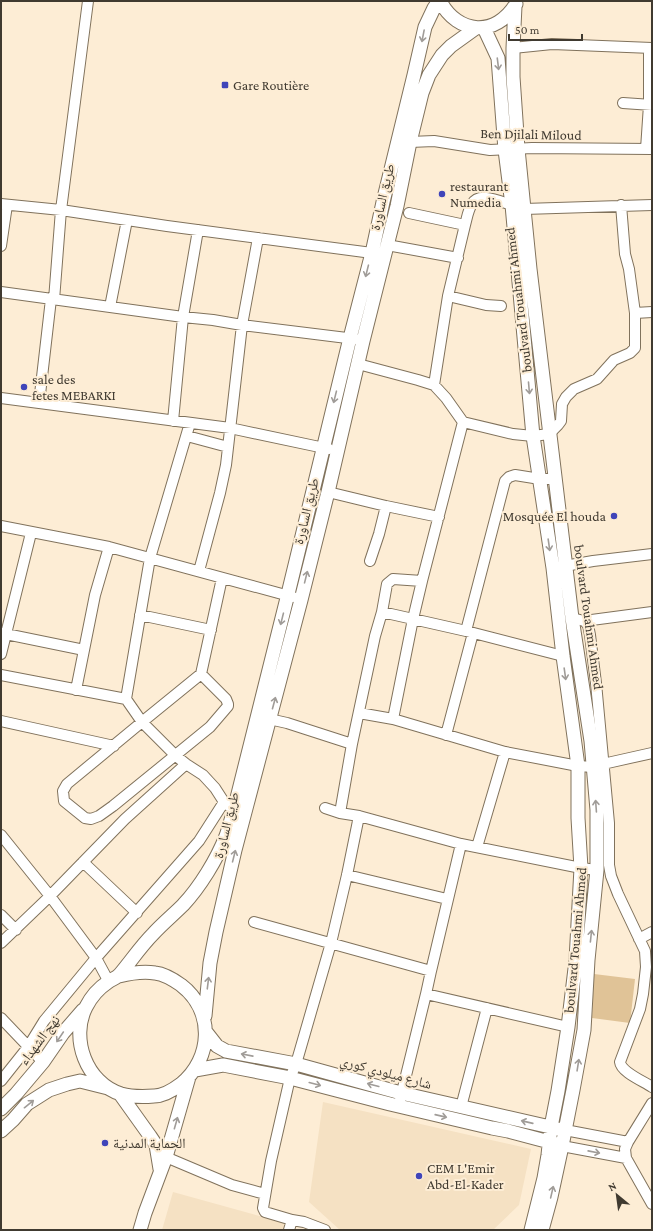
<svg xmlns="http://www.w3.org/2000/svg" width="653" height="1231" font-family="'Crimson Pro','Noto Naskh Arabic',serif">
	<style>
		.built { fill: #f5e1c3 }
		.green { fill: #e0c397 }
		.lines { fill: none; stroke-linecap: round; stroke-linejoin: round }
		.minor-casing { stroke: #80725c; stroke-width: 12 }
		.major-casing { stroke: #80725c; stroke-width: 15 }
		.minor { stroke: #fff; stroke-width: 10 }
		.major { stroke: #fff; stroke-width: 13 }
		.oneway { stroke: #a09c98 }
		.poi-dot { fill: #3f44b9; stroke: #fdedd5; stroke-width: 1.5 }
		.labels { text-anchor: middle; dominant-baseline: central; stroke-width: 4; stroke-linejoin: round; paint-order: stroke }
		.poi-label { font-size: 14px; fill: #403a30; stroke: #fdedd5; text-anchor: start }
		.street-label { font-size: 14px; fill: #403a30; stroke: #fdedd5 }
	</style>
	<rect width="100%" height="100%" fill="#fdedd5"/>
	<path class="built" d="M323 1102 531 1149 519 1205 493 1230H340L309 1202Z
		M173 1192 288 1224 286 1230H162Z"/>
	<path class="green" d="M594 974 635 979 630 1023 592 1018Z"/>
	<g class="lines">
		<defs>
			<path id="minor" d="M513 48 552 44 652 48
				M623 103 652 105
				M410 142 434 141 490 150 532 148 652 149
				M646 149 649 105V48
				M1 204 61 210 167 226 372 253
				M524 209 652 205
				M409 213 465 225C467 218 468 210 472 204 479 191 501 202 512 205
				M387 245 458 258
				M1 246 7 205
				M1 292 183 317 213 320 242 325 355 339
				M448 296 486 305 501 306
				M54 300 61 210 88 1
				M110 307 127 220
				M635 313 652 312
				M358 364 418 380 434 385 446 398 463 422 513 434 533 436 549 434 558 425 561 421 562 404 566 397 574 389 597 379 614 360 630 353 635 348V313L629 269 625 254 621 205
				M434 385 448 296 465 225
				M1 398 230 428 329 449
				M39 403 51 299
				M173 421 183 317 198 230
				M187 436 228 447
				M328 492 386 506 439 517
				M1 526 109 547 293 597
				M370 561 379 534 386 506
				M559 567 593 561 652 554
				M199 571 220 493 226 465 242 325 258 238
				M382 612 466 631 563 656
				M140 615 211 630
				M572 618 584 621 588 625 590 635 596 683 609 823V865L611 876 618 894 645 951 646 967 643 994 640 1009 620 1062C621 1072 643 1081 652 1087
				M584 621 652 612
				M466 631 505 481 509 477 515 475 540 479H555
				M1 633 84 650
				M1 654 31 533
				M201 674 226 699 228 704V706L210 727 113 806 99 816 91 819 85 818 64 801 63 791 67 784 142 722 176 756 186 764 203 775 215 788 224 802 234 810
				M1 675 126 699 142 722 201 674 222 578
				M76 690 95 595 109 547
				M126 699 150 558 190 423
				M359 713 393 719 505 752 578 766 593 767 603 764 652 753
				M269 719 287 723 352 744
				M393 719 413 619 422 581
				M1 721 114 746
				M446 735 473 633
				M325 808 340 813 359 816 461 844 581 868 597 870
				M340 813 352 744 375 636 382 612 387 584 393 579 422 581 463 422
				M1 835 50 896 96 958 109 982
				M477 847 505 752
				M83 862 137 913
				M347 875 447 899
				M1 915 16 930
				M254 922 431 971 426 994
				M639 939 652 932
				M1 943 50 896 125 819 186 764
				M431 971 461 844
				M1 1018 43 1062
				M1 1081 28 1047 44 1021 96 958 199 841 224 802
				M400 1100 426 994 568 1027
				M652 1103 628 1142 625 1149 626 1158 652 1204
				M461 1107 487 1008
				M565 1130 628 1142
				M562 1146 626 1158
				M161 1155 232 1185 265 1194
				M292 1220 265 1212 263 1208 271 1161 290 1078 296 1064 331 943 347 875 359 816
				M289 1230 292 1220 304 1222 325 1230"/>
			<path id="major" d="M440 1C458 35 496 37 516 4
				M515 6 513 48V77L518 149 530 269 572 618 591 741 597 810V870L588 960 584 1030 573 1090 562 1146 551 1197 542 1230
				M484 28 498 58 505 150 512 205 533 436 553 568 563 656 578 766V818L581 868 576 960 568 1027 558 1091 551 1127 548 1155 544 1178 531 1230
				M119 976C131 973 142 971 155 973 164 974 174 980 181 985 215 1011 212 1059 181 1084 173 1090 163 1096 154 1096 142 1097 132 1097 121 1094 86 1083 70 1038 86 1007 91 997 99 988 108 982 112 979 117 978 120 974 131 961 141 946 153 934 162 924 173 915 183 905 200 887 217 859 226 836 229 828 231 819 234 810L288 594 350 338 372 253 383 202 414 75 425 27 434 8 439 1
				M205 1016 210 963 216 932 235 850 301 600 328 492 363 341 397 206 410 142 422 93 429 75 442 55 451 46 476 28
				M206 1032 217 1046 226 1051 296 1064 401 1093 559 1129
				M195 1070 223 1065 290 1078 390 1104 492 1128 508 1131 557 1144
				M120 1094 150 1136 156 1145 160 1169
				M1 1109 16 1094 43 1062 63 1033 83 1010
				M1 1131 13 1120 27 1104 49 1090 67 1084 80 1081 108 1088
				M140 1230 145 1213 166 1157 189 1077"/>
		</defs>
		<use href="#minor" class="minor-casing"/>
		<use href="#major" class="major-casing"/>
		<use href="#minor" class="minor"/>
		<use href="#major" class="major"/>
	</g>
	<defs><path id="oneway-shaft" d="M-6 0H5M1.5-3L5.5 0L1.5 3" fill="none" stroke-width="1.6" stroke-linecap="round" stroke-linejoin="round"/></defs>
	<g class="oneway">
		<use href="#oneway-shaft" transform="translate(423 36) rotate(101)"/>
		<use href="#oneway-shaft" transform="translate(498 64) rotate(83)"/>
		<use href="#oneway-shaft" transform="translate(367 271) rotate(104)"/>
		<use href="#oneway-shaft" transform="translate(529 388) rotate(85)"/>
		<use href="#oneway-shaft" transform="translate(335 397) rotate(104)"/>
		<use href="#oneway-shaft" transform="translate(549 545) rotate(82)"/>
		<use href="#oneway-shaft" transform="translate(306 577) rotate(-76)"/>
		<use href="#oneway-shaft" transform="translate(282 619) rotate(104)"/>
		<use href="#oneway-shaft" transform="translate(565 674) rotate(82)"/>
		<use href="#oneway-shaft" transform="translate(274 703) rotate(-75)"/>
		<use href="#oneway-shaft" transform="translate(596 806) rotate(-94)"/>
		<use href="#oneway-shaft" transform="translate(234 856) rotate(-76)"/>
		<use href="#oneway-shaft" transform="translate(591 936) rotate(-84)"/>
		<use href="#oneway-shaft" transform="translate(208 983) rotate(-83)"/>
		<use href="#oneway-shaft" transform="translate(60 1037) rotate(124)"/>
		<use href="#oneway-shaft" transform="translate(247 1055) rotate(-169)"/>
		<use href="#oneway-shaft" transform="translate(578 1065) rotate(-81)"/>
		<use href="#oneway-shaft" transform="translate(315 1084) rotate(15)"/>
		<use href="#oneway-shaft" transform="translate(373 1085) rotate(-165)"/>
		<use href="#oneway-shaft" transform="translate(29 1104) rotate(-39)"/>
		<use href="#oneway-shaft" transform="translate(441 1116) rotate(13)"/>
		<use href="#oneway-shaft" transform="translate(527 1122) rotate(-167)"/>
		<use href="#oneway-shaft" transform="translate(176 1123) rotate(-74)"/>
		<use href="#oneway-shaft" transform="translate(594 1152) rotate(11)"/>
		<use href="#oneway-shaft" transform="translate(552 1192) rotate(-77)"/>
	</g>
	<g class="poi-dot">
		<rect x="221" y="81" width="8" height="8" rx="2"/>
		<circle cx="442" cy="194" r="4"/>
		<circle cx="24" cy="387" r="4"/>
		<circle cx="614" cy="516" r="4"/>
		<circle cx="105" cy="1143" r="4"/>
		<circle cx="419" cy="1176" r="4"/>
	</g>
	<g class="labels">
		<g class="poi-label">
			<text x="233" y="85">Gare Routière</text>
			<text x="450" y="186">restaurant<tspan x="450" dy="16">Numedia</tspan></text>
			<text x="32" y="379">sale des<tspan x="32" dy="16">fetes MEBARKI</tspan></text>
			<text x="606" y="516" text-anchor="end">Mosquée El houda</text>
			<text x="113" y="1143">الحماية المدنية</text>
			<text x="427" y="1168">CEM L'Emir<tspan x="427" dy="16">Abd-El-Kader</tspan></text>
		</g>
		<g class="street-label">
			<text transform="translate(531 134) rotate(1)">Ben Djilali Miloud</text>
			<text transform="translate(382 197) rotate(-77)">طريق الساورة</text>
			<text transform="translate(518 300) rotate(-97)">boulvard Touahmi Ahmed</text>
			<text transform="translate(306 511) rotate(-76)">طريق الساورة</text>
			<text transform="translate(589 617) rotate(82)">boulvard Touahmi Ahmed</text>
			<text transform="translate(226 825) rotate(-76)">طريق الساورة</text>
			<text transform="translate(575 940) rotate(-85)">boulvard Touahmi Ahmed</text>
			<text transform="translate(39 1040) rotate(-53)">نهج الشهداء</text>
			<text transform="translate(386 1072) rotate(15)">شارع ميلودي كوري</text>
		</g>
	</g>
	<rect width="653" height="1231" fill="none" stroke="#403a30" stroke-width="4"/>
	<g transform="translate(617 1195) rotate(331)" stroke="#fdedd5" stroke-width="3" paint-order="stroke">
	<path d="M0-3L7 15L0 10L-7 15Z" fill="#403a30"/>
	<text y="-6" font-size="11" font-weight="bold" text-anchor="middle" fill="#403a30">N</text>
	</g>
	<path d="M509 34v6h73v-6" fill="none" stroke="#403a30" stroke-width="2"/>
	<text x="515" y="34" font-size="12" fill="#403a30" stroke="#fdedd5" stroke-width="3" paint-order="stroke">50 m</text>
</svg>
